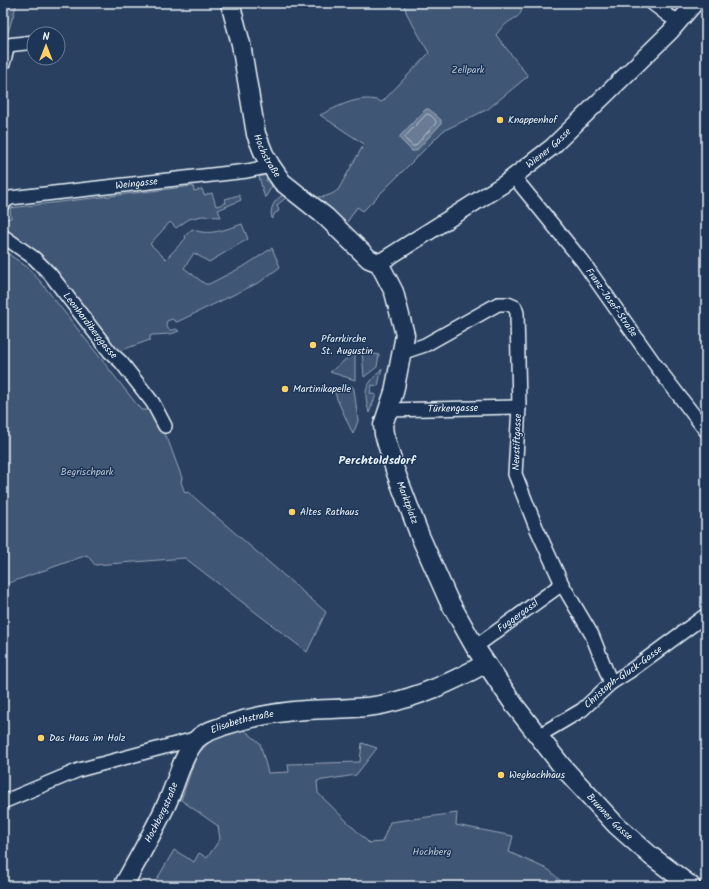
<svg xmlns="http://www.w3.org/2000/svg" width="709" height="889" font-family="Kalam,sans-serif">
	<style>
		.green { fill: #415774; stroke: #94a4b6 }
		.water { fill: #6b7c95; stroke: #9dabbd }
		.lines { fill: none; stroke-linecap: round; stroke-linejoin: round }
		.shore { stroke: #b6c2d0; stroke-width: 1 }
		.minor-casing { stroke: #e8f1f8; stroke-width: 16 }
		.tertiary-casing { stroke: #e8f1f8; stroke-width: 19 }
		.secondary-casing { stroke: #e8f1f8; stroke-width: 21 }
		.minor { stroke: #1d3557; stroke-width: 13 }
		.tertiary { stroke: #1d3557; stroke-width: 16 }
		.secondary { stroke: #1d3557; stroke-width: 18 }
		.poi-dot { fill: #ffd166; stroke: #1d3557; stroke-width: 1.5 }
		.labels { text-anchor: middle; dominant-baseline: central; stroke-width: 3; stroke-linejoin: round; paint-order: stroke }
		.park-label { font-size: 10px; fill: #b6c3d0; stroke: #1d3557 }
		.poi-label { font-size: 10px; fill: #e8f1f8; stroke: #1d3557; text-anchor: start }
		.street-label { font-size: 10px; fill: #e8f1f8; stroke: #1d3557 }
		.quarter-label { font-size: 12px; font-weight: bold; fill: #e8f1f8; stroke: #1d3557 }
	</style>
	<rect width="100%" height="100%" fill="#294061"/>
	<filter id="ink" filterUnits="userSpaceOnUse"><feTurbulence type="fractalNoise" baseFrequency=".025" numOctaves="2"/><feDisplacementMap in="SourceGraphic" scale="8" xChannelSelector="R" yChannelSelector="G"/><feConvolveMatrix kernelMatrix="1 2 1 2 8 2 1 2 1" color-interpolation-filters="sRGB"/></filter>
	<g filter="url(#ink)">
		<path class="green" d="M3 3H17L3 49Z
			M403 3H523C522 19 515 16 505 25 502 27 499 31 496 35L528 76 488 109 443 131 363 211 357 207 346 224H345L310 196C322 198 328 197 338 190L364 144 320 115C339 106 362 93 382 102L429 53 407 14Z
			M265 175 268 179 266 180 268 183 270 182 272 186 265 198 259 177Z
			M193 186 194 191 202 189 204 195 212 193 216 206 226 203 225 199 239 195 241 200 218 210 221 217 202 216 189 219 176 228 170 222 150 244 166 259 186 238 185 236 192 229C208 237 227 229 242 224L248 239 209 262 194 253 184 268 205 284H209L246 265 272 248 280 267 260 282 177 322 172 319 167 321 166 325 169 330H173L176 329 179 331 171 334 152 335 150 336V340L116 352 3 231V224L6 219 11 218 10 208Z
			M283 195 287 197 277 205 279 211 275 213 272 219C269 209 274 200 283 195Z
			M3 250 27 267 40 281 138 406 141 410H152L158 418 165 435 168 440 182 478 181 482 185 493 188 492 326 612 307 652 185 558 95 565 87 555 3 585Z
			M362 351 379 355 377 367 364 377Z
			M355 352V380L330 372Z
			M382 368 378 386 372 385 370 393 376 395 369 413C363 387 365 388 382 368Z
			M352 386 354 389 358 421 353 434 337 399 335 392 337 388Z
			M242 728 260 743 268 773 289 772 288 764 360 762 362 743 377 748 356 775 317 781 318 793 369 843 382 842 390 822 457 813 456 825 513 836 509 852 549 870 566 886H153L174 850 194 862 199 853 207 858 220 839 218 826 181 800 197 754 213 739Z"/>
		<path class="water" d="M426 109H429L441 120V124L416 151H412L400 139V136Z"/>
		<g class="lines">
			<path class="shore" d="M427 114C430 114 436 119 436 123L415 146H413L405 139V137Z"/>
			<defs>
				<g id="minor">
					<path d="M652 3 669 16 679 21"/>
					<path d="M3 64 8 45 34 42"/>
					<path id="s1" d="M514 177 583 262 657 367 706 431"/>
					<path id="s2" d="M3 203 10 198 247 171 271 166"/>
					<path id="s3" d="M3 236 34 258 50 274 110 352 121 362 153 403 165 426"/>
					<path d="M401 353 425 345 498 304H508L515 307 517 313 519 407 515 474 536 527 562 584 592 635 611 683"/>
					<path id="s4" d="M388 410 519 407"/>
					<path id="s5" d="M475 647 562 584"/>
					<path id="s6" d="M538 736 582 710 611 683 630 671 706 615"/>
					<path d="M3 802 79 770 198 738"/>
				</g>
				<g id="tertiary">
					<path id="s7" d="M379 263 504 184 552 147 670 32 695 3"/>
				</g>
				<g id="secondary">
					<path id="s8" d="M230 3 241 44 256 134 264 154 271 166 282 182 326 217 369 259 379 263 394 292 405 335 394 392 383 425 384 434 396 473 420 536 448 599 475 647 515 706 561 765 616 825 651 856 691 886"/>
					<path id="s9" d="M123 886C138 859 154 831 167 803 177 782 181 758 196 740 203 732 214 730 223 726 250 717 278 712 306 710 332 708 359 710 385 704 420 696 455 681 486 663"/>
				</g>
			</defs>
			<use href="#minor" class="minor-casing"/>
			<use href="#tertiary" class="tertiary-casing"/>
			<use href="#secondary" class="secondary-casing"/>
			<use href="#minor" class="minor"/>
			<use href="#tertiary" class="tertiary"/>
			<use href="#secondary" class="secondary"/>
		</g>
	</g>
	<g class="poi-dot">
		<circle cx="500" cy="120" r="4"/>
		<circle cx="313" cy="345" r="4"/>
		<circle cx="285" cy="389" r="4"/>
		<circle cx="292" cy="512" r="4"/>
		<circle cx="41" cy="738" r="4"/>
		<circle cx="501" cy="775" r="4"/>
	</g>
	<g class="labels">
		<g class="park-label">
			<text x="468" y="70">Zellpark</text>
			<text x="87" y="472">Begrischpark</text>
			<text x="432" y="852">Hochberg</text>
		</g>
		<g class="poi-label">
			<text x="508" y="120">Knappenhof</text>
			<text x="321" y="339">Pfarrkirche<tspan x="321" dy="12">St. Augustin</tspan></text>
			<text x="293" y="389">Martinikapelle</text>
			<text x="300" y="512">Altes Rathaus</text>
			<text x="49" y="738">Das Haus im Holz</text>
			<text x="509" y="775">Wegbachhaus</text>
		</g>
		<g class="street-label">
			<text stroke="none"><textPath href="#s7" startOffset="205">Wiener Gasse</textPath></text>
			<text stroke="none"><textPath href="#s8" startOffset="158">Hochstraße</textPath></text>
			<text stroke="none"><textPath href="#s2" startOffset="136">Weingasse</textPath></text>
			<text stroke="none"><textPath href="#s1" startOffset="159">Franz-Josef-Straße</textPath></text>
			<text stroke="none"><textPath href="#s3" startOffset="126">Leonhardiberggasse</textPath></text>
			<text stroke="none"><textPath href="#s4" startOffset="65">Türkengasse</textPath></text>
			<text transform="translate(517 442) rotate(-88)">Neustiftgasse</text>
			<text stroke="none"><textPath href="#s8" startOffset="567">Marktplatz</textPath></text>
			<text stroke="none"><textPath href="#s5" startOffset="53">Fuggergassl</textPath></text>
			<text stroke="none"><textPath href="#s6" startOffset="104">Christoph-Gluck-Gasse</textPath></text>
			<text stroke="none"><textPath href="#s9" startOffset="214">Elisabethstraße</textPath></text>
			<text stroke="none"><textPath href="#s9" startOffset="83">Hochbergstraße</textPath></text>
			<text stroke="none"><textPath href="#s8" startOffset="944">Brunner Gasse</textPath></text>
		</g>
		<g class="quarter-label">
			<text x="377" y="460">Perchtoldsdorf</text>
		</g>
	</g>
	<rect width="709" height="889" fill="none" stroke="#1d3557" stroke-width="16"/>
	<rect x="8" y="8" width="693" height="873" fill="none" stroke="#e8f1f8" stroke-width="1.5" filter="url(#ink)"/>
	<g transform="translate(46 46)"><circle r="19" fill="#1d3557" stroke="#6e8097"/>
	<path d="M0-3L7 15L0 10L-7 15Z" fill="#ffd166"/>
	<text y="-6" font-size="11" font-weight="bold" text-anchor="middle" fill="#e8f1f8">N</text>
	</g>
</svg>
